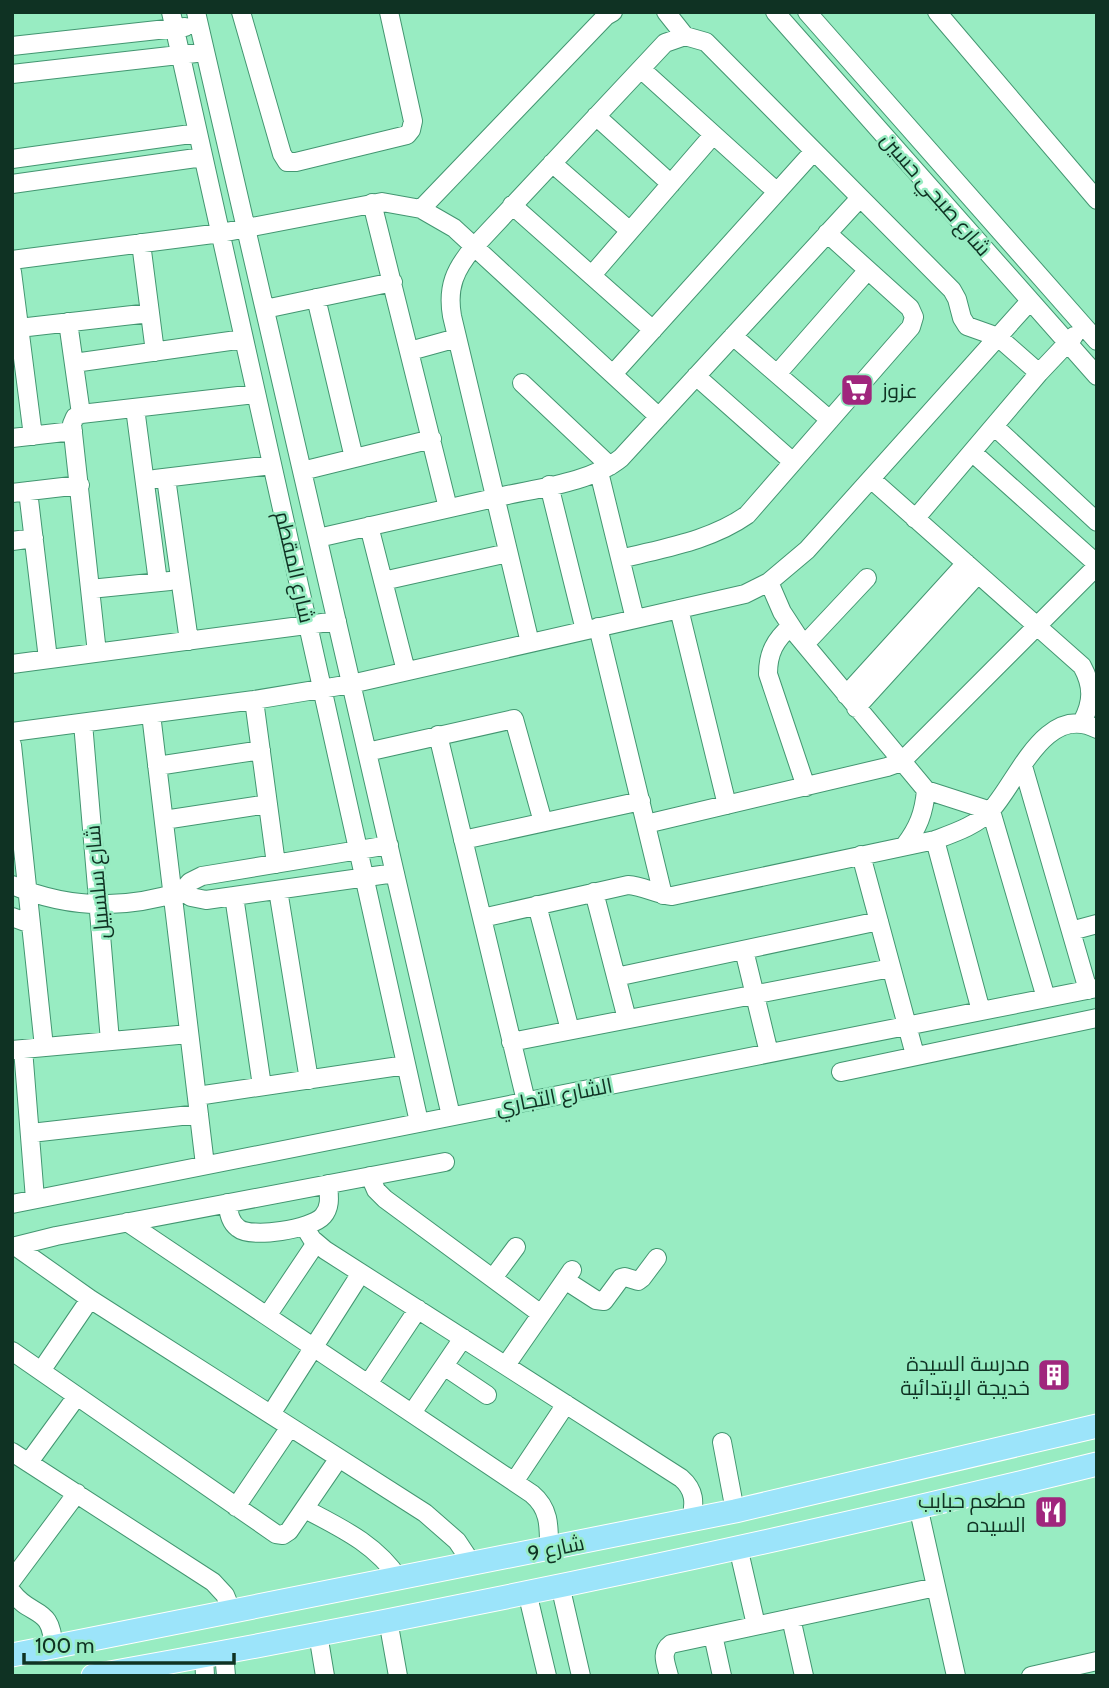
<svg xmlns="http://www.w3.org/2000/svg" width="1109" height="1688" font-family="Cabin,Cairo,sans-serif">
	<style>
		.lines { fill: none; stroke-linecap: round; stroke-linejoin: round }
		.minor-casing { stroke: #439671; stroke-width: 20 }
		.major-casing { stroke: #fff; stroke-width: 25 }
		.minor { stroke: #fff; stroke-width: 18 }
		.major { stroke: #9ce4fa; stroke-width: 23 }
		.labels { text-anchor: middle; dominant-baseline: central; stroke-width: 5; stroke-linejoin: round; paint-order: stroke }
		.street-label { font-size: 21px; fill: #0f3223; stroke: #98ecc2 }
		.poi-label { font-size: 21px; fill: #0f3223; stroke: #98ecc2; text-anchor: end }
	</style>
	<rect width="100%" height="100%" fill="#98ecc2"/>
	<g class="lines">
		<defs>
			<path id="minor" d="M171 12 419 1122
				M196 12 451 1116
				M241 12 282 154 287 162H296L407 135 411 130 413 121 389 12
				M666 12 685 36
				M775 12 1097 376
				M807 12 1097 341
				M937 12 1097 200
				M12 46 185 27
				M641 69 777 192
				M12 74 205 52
				M596 116 671 184
				M12 159 198 133
				M552 163 630 231
				M12 184 203 157
				M372 203 448 508
				M512 205 653 330
				M421 209 606 16 613 12
				M141 243 155 352
				M12 260 221 233 382 202 421 209 454 228 659 417
				M12 272 33 436
				M592 275 713 135
				M316 298 354 458
				M265 309 393 282
				M68 322 81 414
				M19 328 150 313
				M733 336 830 420
				M410 351 457 338
				M74 363 244 339
				M613 374 814 151
				M777 374 868 270
				M696 376 793 462
				M522 383 610 466
				M135 408 158 582
				M994 426 1097 522
				M12 438 73 431
				M972 452 1097 564
				M302 471 432 439
				M599 472 635 619
				M166 478 189 641
				M155 479 272 465
				M871 479 1082 666C1093 686 1093 702 1082 722
				M549 485 585 630
				M28 491 48 659
				M12 493 80 485
				M915 519 1039 373 1074 336
				M369 526 406 671
				M318 538C379 524 441 510 503 496 539 488 592 482 621 458L860 198
				M12 541 34 538
				M621 559C663 548 710 541 747 515L911 327 914 317 910 308 827 233
				M383 581 508 553
				M769 582 782 612 797 635 926 790 991 811 1046 998
				M90 589 170 581
				M679 609 727 805
				M791 626C775 640 768 653 768 674L806 787
				M598 627 663 895
				M530 643 452 316C447 287 455 269 474 247L665 43 685 36 706 42 952 290 957 299 962 318 967 326 998 337 1039 373
				M805 644 867 578
				M97 653 72 424 75 417 81 414 256 394
				M12 664 337 621
				M846 695 966 563
				M254 700 276 864
				M856 708 978 574
				M151 714 205 1165
				M83 723 110 1041
				M12 732 254 700 351 684 745 594 769 582 807 550 1030 301
				M438 735 526 1101
				M12 745 44 1047
				M367 752 514 719 543 822
				M157 766 261 750
				M1023 766 1088 990
				M164 820 268 804
				M646 824 887 767 901 762 1097 566
				M463 840 641 801
				M935 840 981 1011
				M905 845C918 828 924 813 926 790
				M861 855 915 1055
				M12 885C68 909 125 910 182 891
				M278 890 309 1080
				M182 891 191 897 206 900 395 873
				M182 891 190 882 202 876 389 845
				M594 892 627 1019
				M234 896 262 1086
				M537 905 570 1030
				M12 917 31 924
				M482 918 628 885C643 886 656 894 672 896L935 840C954 833 978 825 992 809 1018 780 1046 702 1097 729
				M1071 931 1097 924
				M744 950 769 1053
				M616 977 879 921
				M511 1042 891 968
				M23 1049 35 1199
				M12 1050 189 1034
				M841 1072 1097 1018
				M197 1096 406 1065
				M31 1133 199 1114
				M370 1176 376 1190 385 1199 541 1314
				M227 1203C229 1213 230 1222 238 1228 251 1239 312 1229 323 1216 331 1207 329 1196 328 1184
				M12 1204 1097 988
				M127 1222 532 1494C550 1509 549 1527 549 1549
				M304 1226 312 1239 325 1250 681 1478C695 1490 695 1503 691 1520
				M15 1246 90 1299 425 1513 457 1541 473 1565
				M12 1247 56 1236 445 1162
				M493 1278 516 1247
				M565 1280 596 1300 604 1301 621 1278 625 1277 638 1281 642 1278 657 1258
				M267 1316 316 1243
				M12 1351 276 1534 283 1535 289 1531 339 1458
				M506 1365 572 1270
				M444 1366 487 1395
				M41 1371 90 1299
				M368 1384 418 1309
				M412 1413 463 1338
				M271 1414 361 1273
				M722 1442 735 1511
				M12 1452 213 1582 225 1595 232 1612
				M29 1462 77 1396
				M514 1482 566 1404
				M918 1506 956 1676
				M236 1507 290 1427
				M305 1509C341 1528 376 1544 399 1579
				M738 1547 756 1625
				M12 1580 77 1493
				M560 1585 581 1676
				M12 1592C31 1618 53 1605 53 1648
				M527 1592 547 1676
				M791 1618 804 1676
				M388 1620 398 1676
				M318 1634 325 1676
				M713 1635 722 1676
				M224 1652 226 1676
				M204 1656 205 1676
				M669 1676C666 1664 660 1652 671 1644L936 1587
				M1031 1676 1097 1661"/>
			<path id="major" d="M12 1655 735 1511 1097 1426
				M93 1676C429 1616 765 1546 1097 1464"/>
		</defs>
		<use href="#minor" class="minor-casing"/>
		<use href="#major" class="major-casing"/>
		<use href="#minor" class="minor"/>
		<use href="#major" class="major"/>
	</g>
	<defs>
		<symbol id="supermarket-square" viewBox="-11 -11 22 22"><rect x="-9" y="-9" width="18" height="18" rx="4" fill="#a0267d" stroke="#98ecc2"/><path d="M-6-5.5h2.5l.6 2H6L4.5 2H-2.5L-4.4-4H-6ZM-1.5 3.2a1.3 1.3 0 1 0 .1 0ZM3 3.2a1.3 1.3 0 1 0 .1 0Z" fill="#fff"/></symbol>
		<symbol id="building-square" viewBox="-11 -11 22 22"><rect x="-9" y="-9" width="18" height="18" rx="4" fill="#a0267d" stroke="#98ecc2"/><path d="M-4-6H4V6H1V3H-1V6H-4ZM-2.5-4.3h1.7v1.8h-1.7ZM.8-4.3h1.7v1.8H.8ZM-2.5-1h1.7V.8h-1.7ZM.8-1h1.7V.8H.8Z" fill="#fff"/></symbol>
		<symbol id="restaurant-square" viewBox="-11 -11 22 22"><rect x="-9" y="-9" width="18" height="18" rx="4" fill="#a0267d" stroke="#98ecc2"/><path d="M-5-6h1v4h1v-4h1v4h1v-4h1v5L-1.5 .5V6h-2V.5L-5-1ZM5-6V6H3V1.5H1.5Q1.5-4 5-6Z" fill="#fff"/></symbol>
	</defs>
	<g fill-rule="evenodd">
		<use href="#supermarket-square" x="838" y="371" width="38" height="38"/>
		<use href="#building-square" x="1035" y="1356" width="38" height="38"/>
		<use href="#restaurant-square" x="1032" y="1493" width="38" height="38"/>
	</g>
	<g class="labels">
		<g class="street-label">
			<text transform="translate(936 194) rotate(49)">شارع صبحي حسين</text>
			<text transform="translate(295 567) rotate(77)">شارع المقطم</text>
			<text transform="translate(97 882) rotate(-95)">شارع سلسبيل</text>
			<text transform="translate(554 1096) rotate(-11)">الشارع التجاري</text>
			<text transform="translate(556 1548) rotate(-12)">شارع 9</text>
		</g>
		<g class="poi-label">
			<text x="882" y="390" text-anchor="start">عزوز</text>
			<text x="1030" y="1363">مدرسة السيدة<tspan x="1030" dy="24">خديجة الإبتدائية</tspan></text>
			<text x="1026" y="1500">مطعم حبايب<tspan x="1026" dy="24">السيده</tspan></text>
		</g>
	</g>
	<rect width="1109" height="1688" fill="none" stroke="#0f3223" stroke-width="28"/>
	<path d="M24 1653v10h210v-10" fill="none" stroke="#0f3223" stroke-width="3.5"/>
	<text x="35" y="1653" font-size="21" fill="#0f3223" stroke="#98ecc2" stroke-width="5" paint-order="stroke">100 m</text>
</svg>
